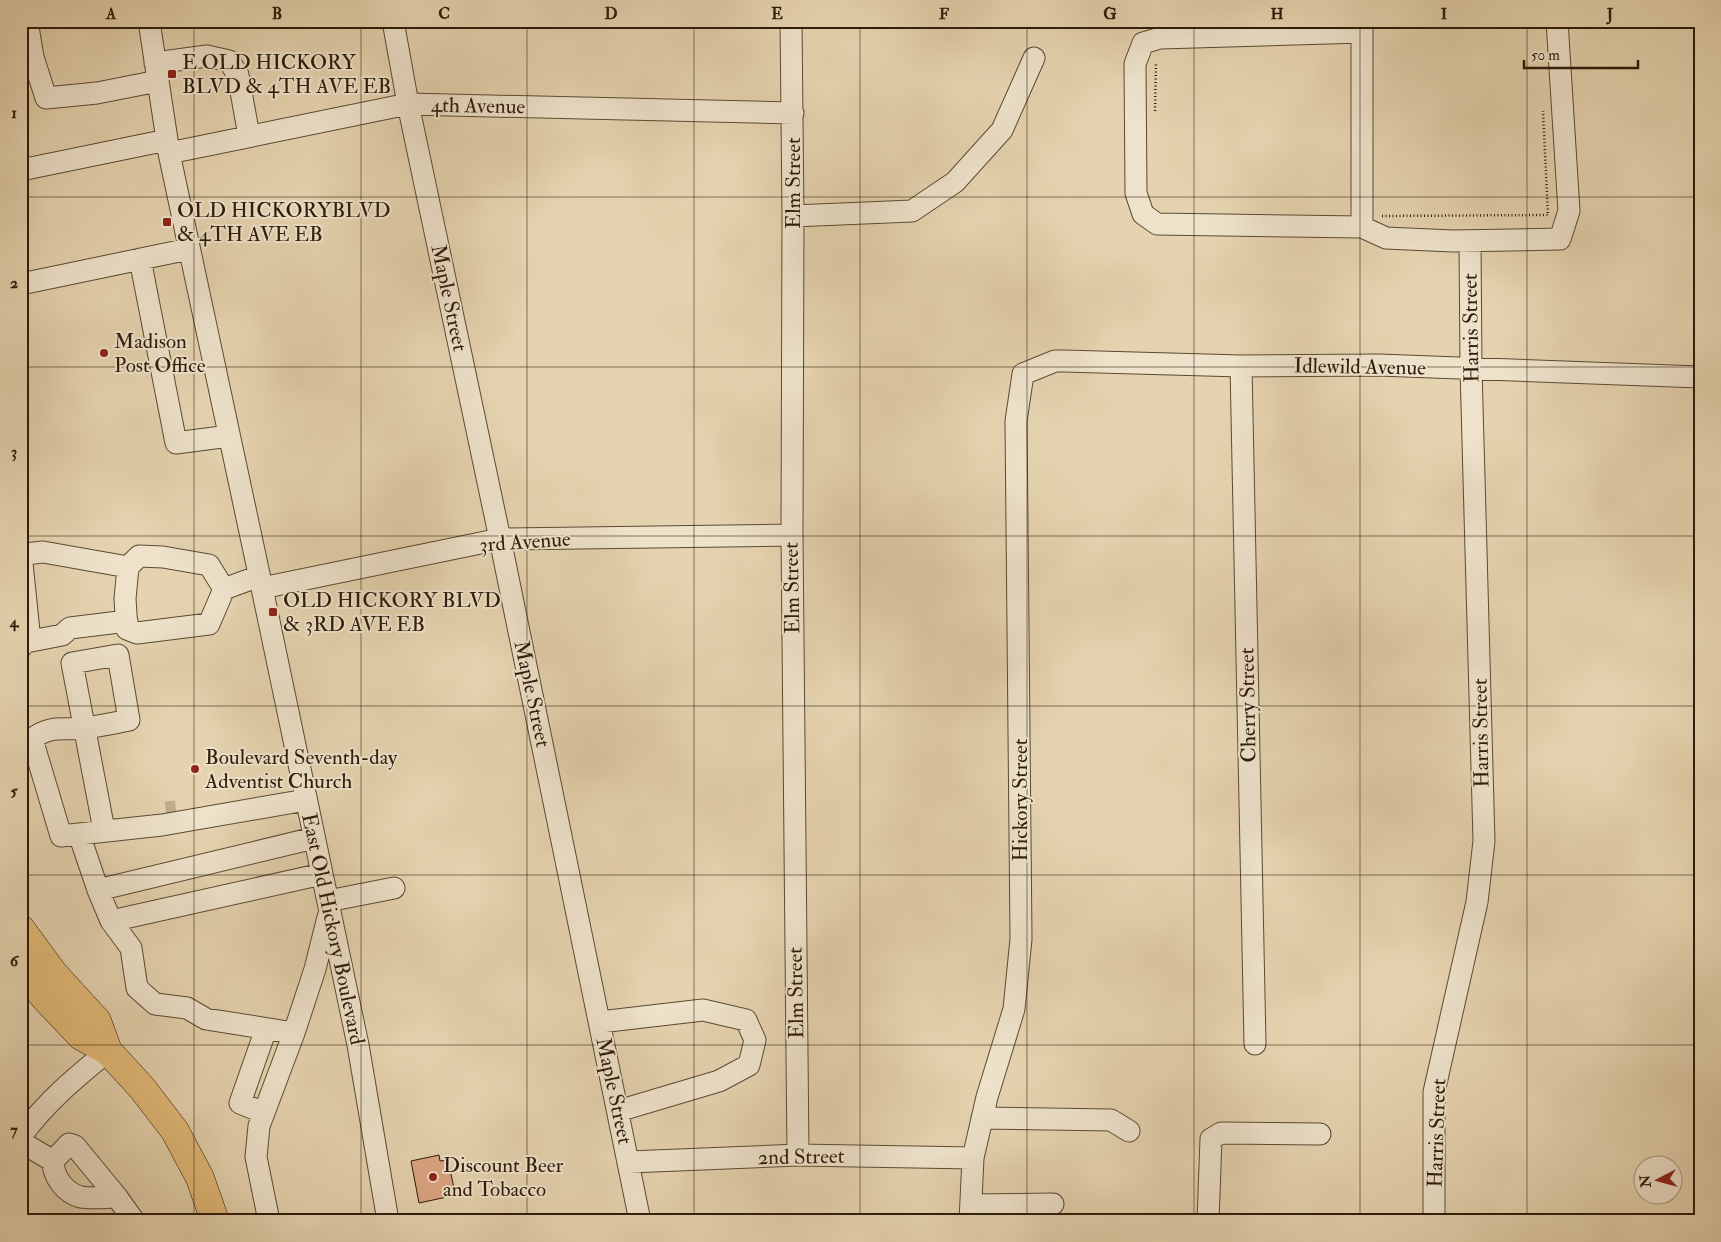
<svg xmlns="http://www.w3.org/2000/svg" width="1721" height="1242" font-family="'IM FELL Double Pica',serif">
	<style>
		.building { fill: #dba682; stroke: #2d1c0a }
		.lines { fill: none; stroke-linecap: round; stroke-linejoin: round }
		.minor-tunnel { stroke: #c0ae8e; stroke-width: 21; stroke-dasharray: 21 11; stroke-linecap: butt }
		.minor-casing { stroke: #5b4a33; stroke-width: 23 }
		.major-casing { stroke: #2d1c0a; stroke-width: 29 }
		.path { stroke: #2d1c0a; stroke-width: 2.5; stroke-dasharray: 1 2.5; stroke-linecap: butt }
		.minor { stroke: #eee2cb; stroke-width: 21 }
		.major { stroke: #e2ba78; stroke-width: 28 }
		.grid { fill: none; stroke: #2d1c0a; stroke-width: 1; stroke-opacity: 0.55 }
		.poi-dot { fill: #8f2418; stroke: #eee2cb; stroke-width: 2 }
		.labels { text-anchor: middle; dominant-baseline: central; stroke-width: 4; stroke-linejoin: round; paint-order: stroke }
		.poi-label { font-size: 21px; fill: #2d1c0a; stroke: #eee2cb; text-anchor: start }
		.street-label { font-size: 21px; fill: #2d1c0a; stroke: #eee2cb }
		.neatline { fill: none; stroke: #2d1c0a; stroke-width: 2 }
		.grid-label { font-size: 16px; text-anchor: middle; font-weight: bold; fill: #2d1c0a }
	</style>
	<rect width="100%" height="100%" fill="#e5d3af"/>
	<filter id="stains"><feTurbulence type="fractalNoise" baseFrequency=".004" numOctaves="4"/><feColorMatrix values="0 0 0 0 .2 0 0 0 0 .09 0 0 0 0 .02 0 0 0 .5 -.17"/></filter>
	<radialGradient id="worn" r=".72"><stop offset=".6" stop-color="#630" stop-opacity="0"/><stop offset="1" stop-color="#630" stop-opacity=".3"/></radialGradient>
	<path class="building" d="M439 1155 440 1161 448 1160 455 1193 446 1194 447 1197 419 1203 411 1161Z"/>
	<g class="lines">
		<path class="minor-tunnel" d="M166 812 176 811"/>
		<defs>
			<path id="minor" d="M27 21 33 57 46 98 97 93 158 81
				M149 21 169 153 262 588 358 1045 388 1221
				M393 21 408 104 500 539 640 1221
				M791 21 793 216 792 535 798 1155
				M1362 21V227
				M1362 32 1160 38 1143 43 1135 64 1136 193 1143 214 1157 224 1362 227 1386 238 1453 241 1560 239 1569 211 1557 21
				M155 63 207 56 229 61 238 75 249 136
				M169 153 408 104 793 113
				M21 170 167 140
				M793 216 912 211 955 182 1002 130 1034 58
				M140 259 176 443 229 436
				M21 284 189 249
				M1241 366 1255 1044
				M262 588 500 539 792 535
				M224 589 209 565 163 557 139 556 128 567 125 599 127 629 137 633 209 624 224 589 259 576
				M30 641 22 563 25 554 43 552 128 567
				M21 647 26 642 62 635 70 628 127 621
				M79 834 61 836 32 739C52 724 63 731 85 728 100 726 115 723 129 720L118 655 72 663 104 830
				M314 838 98 890 111 921 322 874
				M98 890 79 834 162 825 306 800
				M328 901 394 888
				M111 921 131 948 137 988 155 1004 187 1008 206 1019 294 1033
				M600 1022 703 1010 746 1020 755 1040 749 1065 719 1081 618 1111
				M264 1113 240 1103 266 1029
				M982 1118 1111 1120 1129 1131
				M21 1136C47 1101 75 1078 108 1051
				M21 1142 53 1161 69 1144 75 1146 117 1197 134 1221
				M53 1161C53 1177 65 1193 81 1197 92 1199 106 1197 117 1197
				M629 1162 798 1155 973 1158
				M971 1205 1053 1204
				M269 1221 256 1157 259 1126 294 1033 315 969 328 917
				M970 1221 973 1158 987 1097 1014 1009 1021 939 1016 421 1023 374 1055 361H1064L1241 366 1379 365 1700 377
				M1208 1221 1211 1139 1221 1133 1320 1134
				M1434 1221V1092L1477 902 1484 841 1471 369 1470 241"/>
			<path id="major" d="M21 929 54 974 97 1021 108 1051
				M21 967 44 997 81 1036 108 1051 142 1088 175 1131 200 1178 215 1221"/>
		</defs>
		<use href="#minor" class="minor-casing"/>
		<use href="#major" class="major-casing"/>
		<path class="path" d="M1155 111 1156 62
			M1382 216 1548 215 1543 111"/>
		<use href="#minor" class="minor"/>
		<use href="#major" class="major"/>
	</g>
	<path class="grid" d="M194 21V1221M361 21V1221M527 21V1221M694 21V1221M860 21V1221M1027 21V1221M1194 21V1221M1360 21V1221M1527 21V1221M21 197H1700M21 367H1700M21 536H1700M21 706H1700M21 875H1700M21 1045H1700"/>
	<g class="poi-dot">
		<rect x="167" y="69" width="10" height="10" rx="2.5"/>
		<rect x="162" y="217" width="10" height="10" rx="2.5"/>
		<circle cx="104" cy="353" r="5"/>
		<rect x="268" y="607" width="10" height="10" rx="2.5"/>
		<circle cx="195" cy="769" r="5"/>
		<circle cx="433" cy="1177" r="5"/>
	</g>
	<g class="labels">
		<g class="poi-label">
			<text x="182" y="62">E OLD HICKORY<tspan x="182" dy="24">BLVD &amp; 4TH AVE EB</tspan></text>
			<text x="177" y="210">OLD HICKORYBLVD<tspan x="177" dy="24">&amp; 4TH AVE EB</tspan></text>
			<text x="114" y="341">Madison<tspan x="114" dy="24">Post Office</tspan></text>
			<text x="283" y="600">OLD HICKORY BLVD<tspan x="283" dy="24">&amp; 3RD AVE EB</tspan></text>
			<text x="205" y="757">Boulevard Seventh-day<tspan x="205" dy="24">Adventist Church</tspan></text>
			<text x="443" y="1165">Discount Beer<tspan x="443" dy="24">and Tobacco</tspan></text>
		</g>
		<g class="street-label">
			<text transform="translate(478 106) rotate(1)">4th Avenue</text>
			<text transform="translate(793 183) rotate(-90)">Elm Street</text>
			<text transform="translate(449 298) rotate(78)">Maple Street</text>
			<text transform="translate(1471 328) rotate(-91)">Harris Street</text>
			<text transform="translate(1360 367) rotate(1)">Idlewild Avenue</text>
			<text transform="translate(525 542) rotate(-4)">3rd Avenue</text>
			<text transform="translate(792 588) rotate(-91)">Elm Street</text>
			<text transform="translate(532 694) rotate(78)">Maple Street</text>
			<text transform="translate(1248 705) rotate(-91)">Cherry Street</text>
			<text transform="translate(1481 733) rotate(-91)">Harris Street</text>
			<text transform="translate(1020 800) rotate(-90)">Hickory Street</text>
			<text transform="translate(333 929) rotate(78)">East Old Hickory Boulevard</text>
			<text transform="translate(796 993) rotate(-91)">Elm Street</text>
			<text transform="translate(614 1091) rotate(78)">Maple Street</text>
			<text transform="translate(1437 1133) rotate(-88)">Harris Street</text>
			<text transform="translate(801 1157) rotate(-1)">2nd Street</text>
		</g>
	</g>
	<rect width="1721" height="1242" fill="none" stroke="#e5d3af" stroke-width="55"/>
	<g transform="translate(1658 1180) rotate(264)"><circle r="24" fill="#eee2cb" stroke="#a1937e"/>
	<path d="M0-4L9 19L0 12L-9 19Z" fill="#8f2418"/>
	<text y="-8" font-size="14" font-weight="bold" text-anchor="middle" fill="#2d1c0a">N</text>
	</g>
	<path d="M1524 60v8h114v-8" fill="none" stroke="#2d1c0a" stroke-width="2.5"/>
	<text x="1531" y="60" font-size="15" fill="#2d1c0a" stroke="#eee2cb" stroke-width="4" paint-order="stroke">50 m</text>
	<rect x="28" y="28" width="1666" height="1186" class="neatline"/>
	<g class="grid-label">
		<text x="111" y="19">A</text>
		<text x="277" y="19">B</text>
		<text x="444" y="19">C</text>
		<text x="611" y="19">D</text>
		<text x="777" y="19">E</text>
		<text x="944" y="19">F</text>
		<text x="1110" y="19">G</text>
		<text x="1277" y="19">H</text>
		<text x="1444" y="19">I</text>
		<text x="1610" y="19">J</text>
		<text x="14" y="118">1</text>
		<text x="14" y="288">2</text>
		<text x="14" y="457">3</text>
		<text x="14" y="627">4</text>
		<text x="14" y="796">5</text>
		<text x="14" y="966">6</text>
		<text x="14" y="1135">7</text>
	</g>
	<rect width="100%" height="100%" filter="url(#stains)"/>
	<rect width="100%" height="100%" fill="url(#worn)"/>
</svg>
